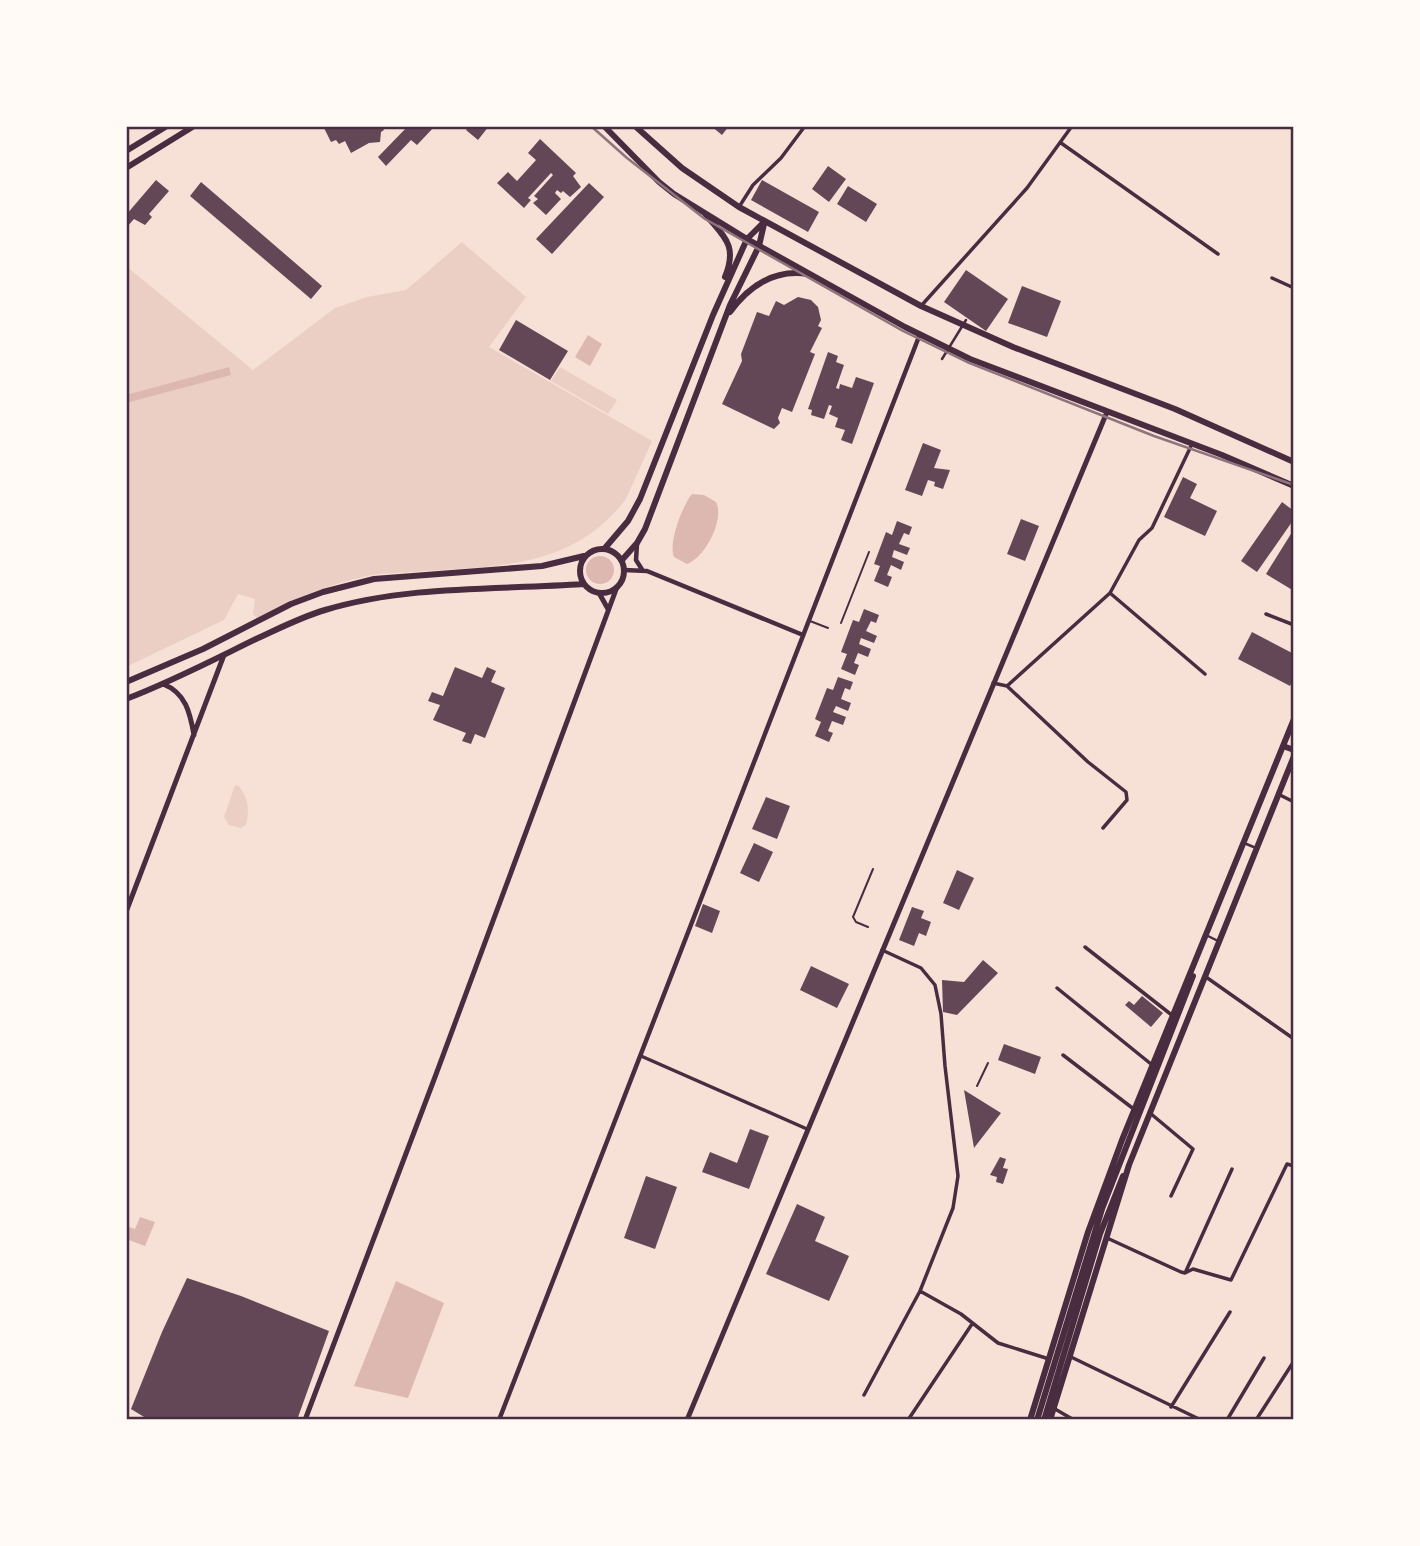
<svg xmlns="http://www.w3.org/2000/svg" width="1420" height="1546" font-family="'PT Sans Narrow',sans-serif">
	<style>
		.green { fill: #ebcfc5 }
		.water { fill: #dcb8b0 }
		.building { fill: #644757 }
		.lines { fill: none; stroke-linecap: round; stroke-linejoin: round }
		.path { stroke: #4a2c40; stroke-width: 2 }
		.service { stroke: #4a2c40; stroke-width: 2 }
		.pedestrian { stroke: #4a2c40; stroke-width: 2.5 }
		.minor { stroke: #4a2c40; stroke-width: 3.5 }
		.tertiary { stroke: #4a2c40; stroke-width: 4.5 }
		.secondary { stroke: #4a2c40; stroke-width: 5 }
		.primary { stroke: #4a2c40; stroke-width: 6 }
		.trunk { stroke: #4a2c40; stroke-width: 6 }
		.rail { stroke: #8f747c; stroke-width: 2.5 }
		.neatline { fill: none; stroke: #4a2c40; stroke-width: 2.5 }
	</style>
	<rect width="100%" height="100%" fill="#f7e1d7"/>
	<path class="green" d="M462 242 526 297 489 347 652 441 626 499C571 571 495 565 413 572 399 573 384 573 371 575 344 581 315 590 290 602 279 607 268 614 257 618L253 614 255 599 238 594 224 620 126 667V266L253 370 335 308 367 297 406 290Z
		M560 367 617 400 608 414 551 381Z
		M235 785 239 786C250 801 249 811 246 825L241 828 229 825 224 817Z"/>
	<path class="water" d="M588 335 602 344 590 366 575 357Z
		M229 367 231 375 126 403V395Z
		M692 494 704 495 716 502C725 519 705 558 687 564L674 557C668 544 682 506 692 494Z
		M586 570a14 14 0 1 1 28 0a14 14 0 1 1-28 0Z
		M140 1217 155 1222 145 1246 126 1239V1226L135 1229Z
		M396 1281 444 1303 408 1398 354 1386Z"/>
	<path class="building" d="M323 126H382L384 130 381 132 380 142 369 143 351 153 345 141 339 144 336 140 331 142Z
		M408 126H435L417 145 411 140 386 166 378 157Z
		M469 126H489L478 140 466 130Z
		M711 126H729L722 135Z
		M540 139 576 173 573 176 581 187 570 197 563 191 561 193 557 190 555 193 561 199 546 215 533 203 538 199 534 196 553 175 551 173 528 198 531 200 524 208 497 183 508 172 517 181 536 160 528 153Z
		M828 166 846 179 829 202 812 189Z
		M156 180 169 191 149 214 152 217 145 225 134 219 126 228V215Z
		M762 180 819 212 808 232 751 200Z
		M201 182 322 286 311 299 190 196Z
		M589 183 604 197 552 254 536 239Z
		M848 186 877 204 866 222 837 204Z
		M966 270 1008 299 986 331 944 302Z
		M1022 286 1061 301 1047 337 1008 323Z
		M798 297 811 300 818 307 821 320 818 326 822 328 810 352 815 354 792 412 782 408 778 418 780 423 774 429 722 404 742 361 741 354 757 312 769 316 776 301 784 305Z
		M516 320 568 351 550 380 499 350Z
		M828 352 838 356 836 362 844 365 836 388 839 389 840 384 852 388 856 377 874 383 852 444 841 440 845 430 835 427 838 418 829 414 832 406 829 405 824 419 811 415 812 410 808 409Z
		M923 443 941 450 934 468 950 470 943 489 934 486 935 482 928 480 922 496 905 490Z
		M1183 477 1197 484 1190 498 1217 511 1205 536 1164 517Z
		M1282 502 1294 511V519L1257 572 1241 561Z
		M1021 519 1039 526 1025 561 1007 554Z
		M897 521 912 527 909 535 904 533 899 544 910 548 907 555 894 550 892 557 904 562 901 570 891 565 887 575 892 577 888 587 874 581 880 566 874 564 886 532 892 535Z
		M1294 529V591L1266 574Z
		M864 609 879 615 876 623 871 621 866 631 877 636 874 643 861 638 859 644 871 649 868 657 858 653 854 663 859 665 855 675 841 669 847 654 841 652 853 620 859 622Z
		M1252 632 1294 654V678L1290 686 1238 659Z
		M455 667 482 678 487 667 496 671 491 682 505 688 485 738 475 734 471 744 462 741 466 733 433 720 440 705 428 701 432 692 443 696Z
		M838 677 853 682 850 690 845 688 841 699 851 703 848 711 836 706 833 712 846 717 843 725 832 721 828 731 833 733 829 742 815 736 821 722 815 719 827 688 833 690Z
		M766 797 790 806 777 839 752 829Z
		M754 843 773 852 759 882 740 873Z
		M957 870 974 878 959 910 943 903Z
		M703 904 720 911 712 933 695 926Z
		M912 907 924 911 921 918 931 922 926 936 919 933 914 946 899 940Z
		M983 960 998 973 957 1015 943 1012 942 980 964 982Z
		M811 966 849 984 837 1008 800 990Z
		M1142 996 1163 1013 1151 1027 1125 1005 1129 1001 1134 1005Z
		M1004 1044 1041 1057 1035 1074 998 1060Z
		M964 1090 1001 1113 974 1148Z
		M750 1129 769 1136 749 1189 702 1172 710 1152 737 1163Z
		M1000 1157 1006 1159 1003 1168 1008 1169 1003 1184 996 1182 997 1177 990 1175Z
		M646 1176 677 1187 655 1249 624 1238Z
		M797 1204 825 1217 815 1241 849 1256 829 1301 766 1274Z
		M187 1278 241 1296 329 1331 297 1420H149L131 1409 162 1332Z"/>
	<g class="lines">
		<path class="path" d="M977 1086 988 1063"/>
		<path class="service" d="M810 621 828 628
			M841 623 869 552
			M868 927 856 922 853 917 873 869"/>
		<path class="pedestrian" d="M942 359 966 320
			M1244 843 1256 848
			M1206 935 1218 941"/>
		<path class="minor" d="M1289 126 1294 130
			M1061 143 1218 254
			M739 207 753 185 781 158 805 126
			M1272 278 1294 288
			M921 306 1027 188 1072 126
			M1110 593 1205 674
			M1266 614 1294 625
			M993 683 1007 686 1088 762 1126 792 1127 800 1103 828
			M1007 686 1110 593 1139 540 1152 528 1192 444
			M1280 795 1294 802
			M1085 947 1173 1016
			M1206 977 1294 1039
			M1057 988 1151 1064
			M1063 1055 1135 1110
			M641 1056 807 1129
			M1150 1113 1193 1149 1171 1196
			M1107 1238 1181 1272 1185 1273 1193 1269 1231 1280 1287 1164 1294 1166
			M1186 1271 1232 1169
			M920 1291 961 1314 998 1343 1049 1359
			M1069 1356 1201 1420
			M864 1395 920 1291 953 1208 958 1176 945 1066 941 1014 935 985 921 968 882 950
			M1171 1407 1230 1312
			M1055 1409 1074 1420
			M908 1420 972 1324
			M1227 1420 1264 1358
			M1256 1420 1294 1361"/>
		<path class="tertiary" d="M637 544 636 560 643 571
			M624 570 647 571 803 635
			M499 1420 920 334"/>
		<path class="secondary" d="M599 593 608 609
			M163 684C186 693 190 713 194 735
			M126 912 224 655
			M305 1420 435 1077 617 587
			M687 1420 1107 412"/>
		<path class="primary" d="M706 215C724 237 738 245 725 277
			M730 312C749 286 775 269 808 274
			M605 548 628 521 640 499 713 315 747 239
			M580 571a22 22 0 1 1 44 0a22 22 0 1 1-44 0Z
			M622 560 637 543 645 529 730 305 759 246
			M126 682 203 649 291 604 323 592 374 579 542 566 584 556
			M126 699C171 682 213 660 256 639 278 629 301 617 325 610 408 585 498 590 583 584
			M1283 746 1294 750
			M1030 1420 1088 1232 1122 1140 1294 719
			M1037 1420 1102 1209 1193 976
			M1044 1420 1100 1234 1123 1176
			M1050 1420 1129 1165 1294 756"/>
		<path class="trunk" d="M604 126 659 182 674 194 747 239 905 327 970 359 1222 455 1294 486
			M635 126 682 168 739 207 921 306 1013 347 1175 409 1294 462
			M126 151 167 126
			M126 168 194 126
			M747 239 764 222
			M759 246 764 224"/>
		<path class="rail" d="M591 126 627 158 705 219 903 331 967 362 1154 436 1294 485"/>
	</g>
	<rect width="1420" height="1546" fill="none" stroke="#fffaf5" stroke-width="256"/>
	<rect x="128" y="128" width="1164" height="1290" class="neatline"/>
</svg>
